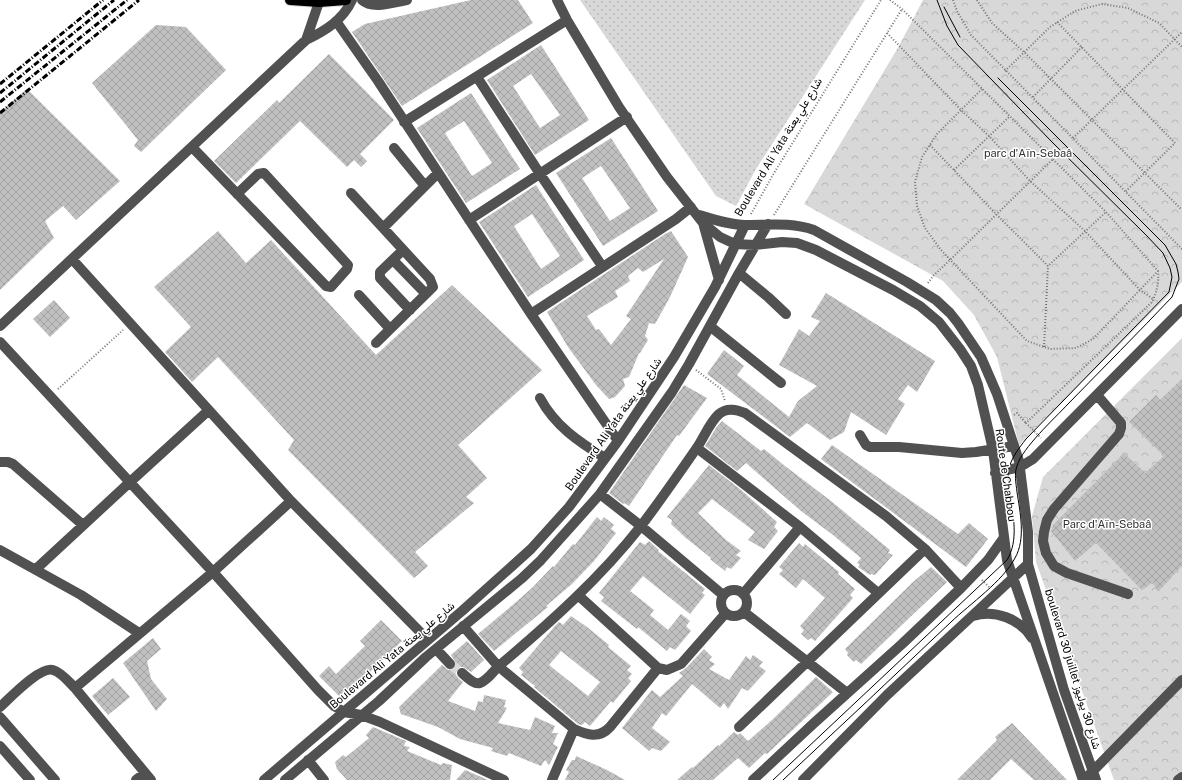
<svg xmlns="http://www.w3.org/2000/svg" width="1182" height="780" font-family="'Public Sans',Vazirmatn,sans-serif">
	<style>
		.grass { fill: url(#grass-dots) }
		.forest { fill: url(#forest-crowns) }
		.building { fill: url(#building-cross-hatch); fill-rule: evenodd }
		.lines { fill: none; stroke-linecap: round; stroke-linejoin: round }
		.minor-tunnel { stroke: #d9d9d9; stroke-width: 10; stroke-dasharray: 10 5; stroke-linecap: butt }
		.major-casing { stroke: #dbdbdb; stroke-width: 12 }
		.path { stroke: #737373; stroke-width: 2; stroke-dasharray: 1 2; stroke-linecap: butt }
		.minor { stroke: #515151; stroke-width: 10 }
		.major { stroke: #000; stroke-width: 10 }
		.tram { stroke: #000; stroke-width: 1 }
		.rail { stroke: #000; stroke-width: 3; stroke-dasharray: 6 2 1 2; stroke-linecap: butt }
		.labels { text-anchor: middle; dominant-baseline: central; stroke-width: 3; stroke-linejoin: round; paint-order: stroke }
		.street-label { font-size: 11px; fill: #000; stroke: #fff }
		.park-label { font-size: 11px; fill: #2f2f2f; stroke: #fff }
	</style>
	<defs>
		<pattern id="grass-dots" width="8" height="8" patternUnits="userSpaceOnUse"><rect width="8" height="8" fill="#d8d8d8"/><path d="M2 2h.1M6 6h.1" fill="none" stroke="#b8b8b8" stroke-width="1.8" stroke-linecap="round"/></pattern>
		<pattern id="forest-crowns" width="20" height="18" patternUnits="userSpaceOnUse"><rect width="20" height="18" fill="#d8d8d8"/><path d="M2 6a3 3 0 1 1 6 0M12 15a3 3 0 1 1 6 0" fill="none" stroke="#b8b8b8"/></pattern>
		<pattern id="building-cross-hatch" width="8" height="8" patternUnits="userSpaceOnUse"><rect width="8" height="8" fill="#c0c0c0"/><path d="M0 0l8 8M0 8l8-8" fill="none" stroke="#a3a3a3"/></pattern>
	</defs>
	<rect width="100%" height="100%" fill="#fff"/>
	<path class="grass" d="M580 0H865L756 169 736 206 716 196Z"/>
	<path class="forest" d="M923 0H1182V282L1019 445 997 357 974 315 943 281 804 204 899 46Z
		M1182 338V780H1114L1036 562 1032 516 1043 477Z"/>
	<path class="building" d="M471 0H518L533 23 402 106 352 32 365 24Z
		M156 25 186 27 226 70 141 152 134 146 138 140 92 83Z
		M541 45 589 120 535 155 487 80ZM531 74 560 115 540 128 513 86Z
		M329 54 394 120 360 154 367 161 361 167 354 160 347 167 300 121 236 183 214 161 277 100 279 103Z
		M27 89 120 181 76 220 63 206 45 221 54 238 0 290V112Z
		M471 93 520 169 466 203 417 128ZM464 121 492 163 472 176 445 133Z
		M611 138 658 211 603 246 556 173ZM601 166 630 208 610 221 582 178Z
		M536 185 584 260 528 297 479 222ZM532 214 560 256 541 269 514 226Z
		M218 231 246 263 271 240 376 355 452 285 542 370 458 445 487 478 466 497 474 503 415 552 428 566 414 578 288 450 294 440 218 357 192 382 165 352 191 327 154 287Z
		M671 231 688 257 670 297 655 324 649 323 645 336 648 340 640 353H639L629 377 623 379 625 386 615 397 609 399 596 385 568 347 547 312 665 234ZM664 259 626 316 631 319 611 345 599 329 596 330 587 316 618 297 615 291 630 281 628 276 638 268 643 272Z
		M826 293 935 361 917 392 908 385 898 399 905 404 886 435 851 412 844 432 830 440 807 423 790 437 707 374 724 350 744 366 737 375 789 417 798 401 817 386 779 365 799 329 809 336 820 321 811 317Z
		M54 300 70 318 50 337 33 319Z
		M1182 379V566L1159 591 1152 583 1142 590 1096 543 1075 561 1051 531 1053 525 1124 453 1145 473 1164 456 1129 422 1156 395 1160 400Z
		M684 385 707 398 679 436 677 435 629 506 624 503 623 504 609 493Z
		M722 421 761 451 764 449 785 466 831 501 890 550 888 553 893 555 875 575 871 574 870 575 858 567 860 564 857 563 861 558 833 535 801 511 746 463 737 471 705 446 716 428Z
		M832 445 958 534 969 523 988 539 966 567 821 459Z
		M709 465 741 490 777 522 774 527 778 531 764 549 748 540 755 532 712 499 698 513 726 540 741 551 736 555 741 558 731 569 727 567 725 571 710 559 711 558 686 538 671 524 672 520 667 517Z
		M597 517 601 521 604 517 614 525 611 529 616 533 594 561 572 584 546 606 548 607 494 651 478 634 515 603 533 587 553 566 554 567 573 544 575 545Z
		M649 541 659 550 658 551 705 589 702 593 705 595 690 614 643 576 630 591 654 610 650 615 668 630 681 614 690 621 686 626 691 631 675 650 670 647 667 651 638 627 637 629 601 601 604 597 599 593 640 542 645 545Z
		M799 543 803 547 805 544 839 572 838 574 855 589 850 595 853 598 815 641 811 638 808 640 801 634 804 630 800 626 825 598 803 579 796 588 779 574 783 570 779 567Z
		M931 567 947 582 861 664 856 660 854 662 847 655 848 653 845 649 913 582Z
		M571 616 587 627 609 645 608 647 631 666 627 670 632 674 628 678 631 681 613 703 611 701 590 726 585 722 582 725 578 724 534 687 535 686 521 675 523 672 519 668 555 626 559 622 563 625ZM561 651 600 682 588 696 549 665Z
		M381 620 402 641 342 699 319 676 329 666 336 674 365 646 360 641Z
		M153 638 161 649 147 661 151 679 167 699 156 711 123 663Z
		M467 641 484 660 471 672 463 667H459L456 670 453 669 456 666V663L451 655Z
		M704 649 712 657 709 660 715 664 709 669 729 680 746 656 750 660 753 655 763 662 759 666 766 671 748 691 742 688 728 709 724 703 720 708 692 684 666 716 662 713 652 728 670 742 661 751 652 748 649 751 622 728 652 690 660 697 683 676 679 673 686 668Z
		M442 665 448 670H453L458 678 463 682 448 701 475 711 478 701 483 702 484 695 506 700 504 707 507 708 498 723 530 730 535 717 555 726 552 733H558L553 744 558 747 549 765 545 760 541 766 509 753 507 756 491 751 493 748 460 739 438 727 401 714 399 707Z
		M816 677 833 692 767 754 765 753 749 768 738 758 713 780H677L692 767 693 768 718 745 719 746 734 732 738 735 740 733 748 741 772 720Z
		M113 678 130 697 108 715 92 696Z
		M1012 723 1067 780H1034L1011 759 990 780H957L997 740 995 737Z
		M373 727 406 741 404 746 410 747 407 751 441 765 443 763 452 765 450 780H347L337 769 335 762 343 755 346 757 369 738 366 735Z
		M576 756 607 770 625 780H565L569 772 566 770 572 760H575Z
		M465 770 488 780H456Z"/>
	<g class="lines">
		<path class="minor-tunnel" d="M450 664 462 673"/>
		<defs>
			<path id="major" d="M290 0 319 2 346 0"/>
		</defs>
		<use href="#major" class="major-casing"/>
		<path class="path" d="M890 0 902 9 1106 212 1158 271C1159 283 1157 291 1152 302L1026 423 1041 438
			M953 0 957 11 971 35 1182 249
			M977 0 992 23 1024 52 1182 210
			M1057 22 1175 143 1125 192
			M887 33 961 110 989 136 1030 181 1085 231 1140 290 1153 299
			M1005 71 1050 27 1075 11 1102 4 1128 8 1159 23 1182 47
			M982 89 937 134 922 157 915 182 917 206 925 228 941 250 1027 341 1050 349 1076 348 1093 339 1158 271
			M1033 97 1082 47
			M1073 138 1182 32
			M930 145 996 214 1048 266 1106 212
			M954 170 1010 116
			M751 214 774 173 881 0
			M774 215 902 9
			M928 283 933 276 950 260 1053 159
			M1044 347 1048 266
			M696 370 721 389 725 401
			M58 389 123 330
			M1014 415 1017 413 1026 423
			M982 580 989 587"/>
		<path class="minor" d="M362 0C373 10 394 2 407 0
			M557 0 567 20 619 107 667 177 703 223 720 237 735 244 755 245 782 242 797 243 816 250 893 290 920 306 939 322 960 349 971 366 978 385 993 450 1007 560 1083 780
			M336 21 378 81 531 314 618 441
			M306 40 319 2
			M477 77 540 174 602 266
			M404 122 567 20
			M192 147 326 286 331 287 347 269 348 265 264 173 258 174 237 194
			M394 148 425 186
			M351 193 430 279 433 287 376 343
			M696 214C712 219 729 225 745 225 769 225 791 222 814 230L907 282 936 300 950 313 958 323 981 357 997 394 1019 461 1028 532V564L1064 690 1096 780
			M469 220 627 117
			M703 223 719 280
			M383 228 438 173
			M403 250 380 272V278L410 310
			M72 259 291 501 428 640
			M393 260 426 294
			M739 273 768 297 786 314
			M359 295 390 329
			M531 314 676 219 691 207
			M0 326 306 40C325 31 343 20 352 0
			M711 327 781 383
			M0 342 213 572 318 690 334 706 344 712 361 715 380 722 504 780
			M1097 395 1121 423V428L1119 434 1054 509 1047 520 1044 532 1043 541 1046 553 1054 566 1067 573 1128 594
			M540 398C555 426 579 442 605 458
			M860 435 866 445 870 447H899L962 453 976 452 1014 446
			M697 448 800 527 878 593
			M0 462H8L13 464 83 525
			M995 473 1020 467 1033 459 1182 309
			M600 494 641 526 723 595
			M0 550 81 595 139 633
			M36 569 130 482 209 410
			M721 603a13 13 0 1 1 26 0a13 13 0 1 1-26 0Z
			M743 594 800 527
			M578 595 658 668
			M744 612 847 693
			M973 616C995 609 1020 619 1032 638
			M463 626 498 666 574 729C587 735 599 739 610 727L658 668 667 670 681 664 725 614
			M436 649 450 664
			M462 673C467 677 474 685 480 683 488 680 494 670 500 665 551 622 600 578 641 526 660 501 678 475 696 449 704 438 709 423 719 414 727 407 737 410 745 413L886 516 925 549 961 588
			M75 688 213 572 291 501
			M0 707C10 698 40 666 53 670 61 672 69 682 75 688L151 780
			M0 717 55 780
			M739 727 925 549
			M0 746 30 780
			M308 760 324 780
			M1089 775 1182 680
			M136 780 145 773
			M264 780 462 611 531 549 569 507 618 441 674 357 715 287 745 225
			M285 780 379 701 426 657 521 579 541 560 600 494 672 392 689 364 739 273 768 224
			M552 780 574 729
			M753 780 813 724 902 644 961 588 988 560 1003 539
			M803 780 887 695 1028 564
			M1178 780 1182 777"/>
		<use href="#major" class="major"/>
		<path class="tram" d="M944 7 960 37
			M773 780 1007 560C1019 540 1013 516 1010 493 1009 485 1007 476 1009 468 1012 457 1019 448 1026 439L1169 292 1172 277 1170 268 1163 253 1146 235 1052 142 958 45 947 26 937 0
			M783 780C839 728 895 675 951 622 970 604 1003 581 1015 558 1026 539 1020 512 1017 492 1016 483 1014 474 1017 466 1022 448 1055 418 1068 404 1103 368 1138 333 1172 297L1179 279 1178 272 1176 264 1165 245 998 78"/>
		<path class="rail" d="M0 84 103 0
			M0 93 114 0
			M0 102 127 0
			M0 113 139 0"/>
	</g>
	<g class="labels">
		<g class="street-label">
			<text transform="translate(778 147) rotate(-59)">Boulevard Ali Yata شارع علي يعتة</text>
			<text transform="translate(613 424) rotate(-55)">Boulevard Ali Yata شارع علي يعتة</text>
			<text transform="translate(1006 475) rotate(82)">Route de Chabbou</text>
			<text transform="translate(392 655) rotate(-40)">Boulevard Ali Yata شارع علي يعتة</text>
			<text transform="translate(1073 669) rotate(73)">boulevard 30 juillet شارع 30 يوليوز</text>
		</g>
		<g class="park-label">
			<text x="1028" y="153">parc d'Aïn-Sebaâ</text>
			<text x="1107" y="524">Parc d'Aïn-Sebaâ</text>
		</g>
	</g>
</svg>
